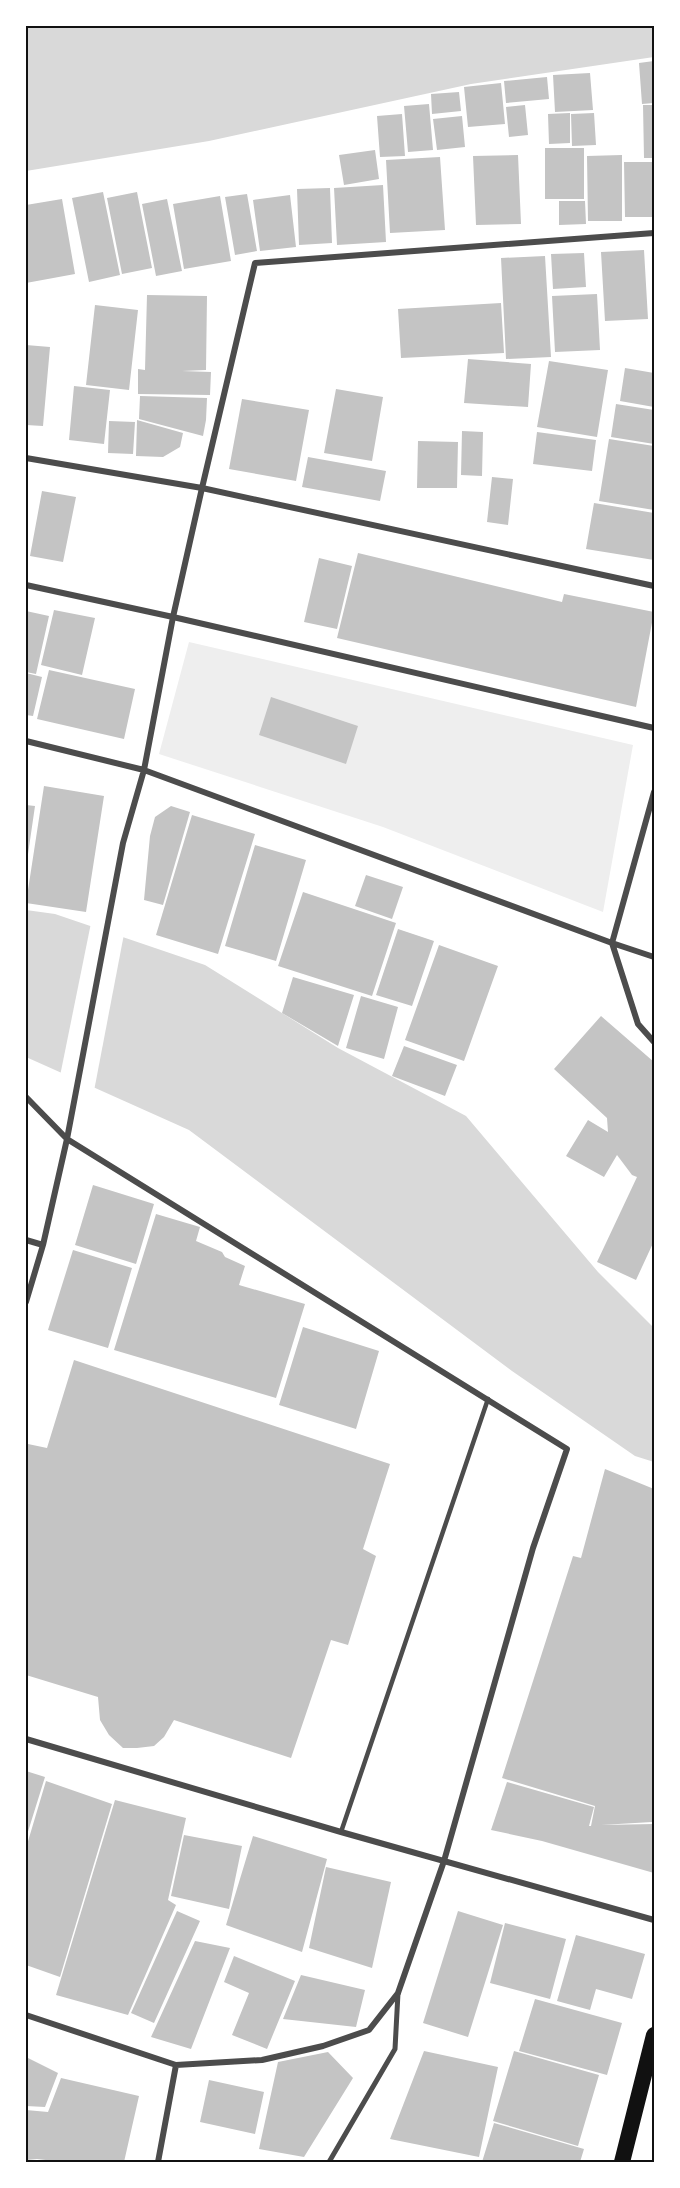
<svg xmlns="http://www.w3.org/2000/svg" width="680" height="2188" font-family="'Nunito Sans',sans-serif">
	<style>
		.green { fill: #eee }
		.water { fill: #d9d9d9 }
		.pier { fill: #fff }
		.building { fill: #c4c4c4 }
		.lines { fill: none; stroke-linecap: round; stroke-linejoin: round }
		.service { stroke: #4c4c4c; stroke-width: 4.5 }
		.pedestrian { stroke: #4c4c4c; stroke-width: 5 }
		.minor { stroke: #4c4c4c; stroke-width: 6 }
		.trunk { stroke: #111; stroke-width: 16 }
		.neatline { fill: none; stroke: #111; stroke-width: 2 }
	</style>
	<rect width="100%" height="100%" fill="#fff"/>
	<path class="green" d="M189 642 633 745 603 912 383 827 159 754Z"/>
	<path class="water" d="M26 26H654V57L471 84 209 141 26 171Z
		M26 910 55 914 205 965 338 1048 466 1116 598 1272 654 1328V1462L635 1456 512 1371 189 1130 26 1057Z"/>
	<path class="pier" d="M91 923 124 934 94 1091 60 1076Z"/>
	<path class="building" d="M654 61V103L642 104 639 63Z
		M590 73 593 110 555 112 553 75Z
		M547 77 549 99 506 103 504 81Z
		M501 83 505 124 468 127 464 87Z
		M459 92 461 111 432 114 431 94Z
		M429 104 433 150 408 152 404 106Z
		M525 105 528 135 509 137 506 107Z
		M643 105H654V158H644Z
		M570 113V143L549 144 548 114Z
		M594 113 596 145 572 146 571 114Z
		M402 114 405 156 380 157 377 116Z
		M462 116 465 147 437 150 433 119Z
		M545 148H584V199H545Z
		M375 150 379 179 344 185 339 155Z
		M518 155 521 224 476 225 473 156Z
		M622 155V221H588L587 156Z
		M440 157 445 230 390 233 386 160Z
		M624 162H654V217H625Z
		M383 185 386 242 337 245 334 188Z
		M330 188 332 243 299 245 297 189Z
		M103 192 120 275 89 282 72 198Z
		M137 192 152 268 122 274 107 198Z
		M247 194 257 251 235 255 225 197Z
		M290 195 296 247 260 251 253 200Z
		M220 196 231 261 184 269 173 204Z
		M62 199 75 274 26 283V205Z
		M167 199 182 271 156 276 142 204Z
		M559 201H585L586 224 559 225Z
		M644 250 648 319 605 321 601 252Z
		M584 253 586 287 553 289 551 254Z
		M545 256 551 357 506 359 501 258Z
		M597 294 600 350 555 352 552 296Z
		M147 295 207 296 206 370 182 371 211 372 210 395 138 394V369L145 370Z
		M501 303 504 353 401 358 398 309Z
		M95 305 138 310 129 390 86 385Z
		M26 345 50 347 43 426 26 425Z
		M468 359 531 364 528 407 464 403Z
		M549 361 608 370 597 437 537 427Z
		M625 368 654 373V407L620 401Z
		M74 386 110 390 104 444 69 440Z
		M336 389 383 397 372 461 324 453Z
		M140 396 207 398 206 420 203 436 139 419Z
		M242 399 309 410 296 481 229 469Z
		M616 404 654 410V444L611 437Z
		M137 420 183 433 180 447 163 457 136 456Z
		M109 421 135 422 133 454 108 453Z
		M462 431 483 432 482 476 461 475Z
		M537 432 596 440 592 471 533 464Z
		M609 439 654 446V510L599 501Z
		M418 441 458 442 457 488H417Z
		M308 457 386 471 380 501 302 487Z
		M492 477 513 479 508 525 487 522Z
		M42 491 76 497 63 562 30 556Z
		M594 503 654 513V560L586 549Z
		M358 553 562 602 564 594 654 612 636 707 337 638Z
		M319 558 352 566 337 629 304 622Z
		M54 610 95 618 82 675 41 665Z
		M26 611 49 616 36 674 26 672Z
		M49 670 135 689 124 739 37 719Z
		M26 673 42 677 33 716 26 715Z
		M271 697 358 726 346 764 259 735Z
		M44 786 104 796 86 912 26 903Z
		M26 805 35 806 27 861H26Z
		M171 806 190 812 163 905 144 900 150 836 155 817Z
		M192 815 255 834 218 954 156 935Z
		M255 845 306 860 276 961 225 946Z
		M366 875 403 887 392 919 355 906Z
		M303 892 396 923 372 996 278 966Z
		M398 929 434 941 412 1006 376 995Z
		M439 945 498 966 464 1061 405 1040Z
		M293 977 354 995 338 1046 282 1013Z
		M361 996 398 1007 384 1059 346 1048Z
		M601 1016 654 1062V1241L636 1280 597 1262 637 1177 632 1175 617 1155 604 1177 566 1156 588 1120 608 1132 607 1118 554 1069Z
		M404 1046 457 1065 445 1096 392 1076Z
		M93 1185 154 1204 136 1264 75 1245Z
		M156 1214 200 1227 196 1241 222 1252 225 1257 245 1266 239 1285 305 1304 276 1398 114 1350Z
		M73 1250 132 1268 108 1348 48 1330Z
		M303 1327 379 1351 356 1429 279 1405Z
		M74 1360 390 1464 363 1549 376 1556 348 1645 331 1640 291 1758 174 1720 164 1737 154 1746 137 1748H123L109 1735 100 1720 98 1697 26 1675V1452L28 1444 47 1448Z
		M605 1469 654 1489V1813L652 1822 601 1825 654 1824V1873L542 1841 491 1830 507 1782 594 1807 589 1826H591L595 1806 502 1778 573 1556 581 1558Z
		M26 1771 45 1777 26 1838Z
		M46 1781 112 1804 60 1977 26 1965V1848Z
		M115 1800 186 1818 168 1900 176 1905 128 2015 56 1995Z
		M184 1835 242 1846 229 1909 171 1896Z
		M253 1836 327 1859 302 1952 226 1925Z
		M326 1867 391 1882 372 1968 309 1948Z
		M177 1911 200 1921 154 2023 131 2013Z
		M458 1911 503 1925 468 2037 423 2023Z
		M505 1923 566 1939 550 1999 490 1983Z
		M576 1935 645 1954 632 1999 596 1989 590 2010 557 2001Z
		M195 1941 230 1948 191 2049 151 2037Z
		M234 1956 295 1981 267 2049 232 2035 249 1993 224 1982Z
		M301 1975 365 1990 356 2027 283 2019Z
		M535 1999 622 2023 607 2075 519 2051Z
		M424 2051 498 2067 479 2157 390 2139Z
		M514 2051 599 2075 578 2146 493 2121Z
		M328 2052 353 2078 304 2157 259 2149 278 2062Z
		M26 2057 58 2073 45 2107 26 2106Z
		M61 2078 139 2096 124 2162H63L37 2159 26 2160V2110L48 2112Z
		M209 2080 264 2092 255 2134 200 2122Z
		M494 2123 584 2149 580 2162H482Z"/>
	<g class="lines">
		<path class="service" d="M341 1832 488 1399"/>
		<path class="pedestrian" d="M329 2162 395 2049 398 1993"/>
		<path class="minor" d="M26 458 202 488 654 586
			M26 585 173 617 654 728
			M26 741 144 770 612 943 654 957
			M612 943 654 792
			M612 943 638 1024 654 1042
			M26 1097 67 1139 567 1449 533 1548 444 1861 398 1993 369 2030 323 2046 262 2060 176 2065 26 2015
			M26 1240 43 1245
			M26 1302 43 1245 67 1139 123 843 144 770 173 617 202 488 255 263 654 233
			M26 1739 341 1832 654 1920
			M158 2162 176 2065"/>
		<path class="trunk" d="M622 2162 654 2035"/>
	</g>
	<rect width="680" height="2188" fill="none" stroke="#ffffff" stroke-width="54"/>
	<rect x="27" y="27" width="626" height="2134" class="neatline"/>
</svg>
